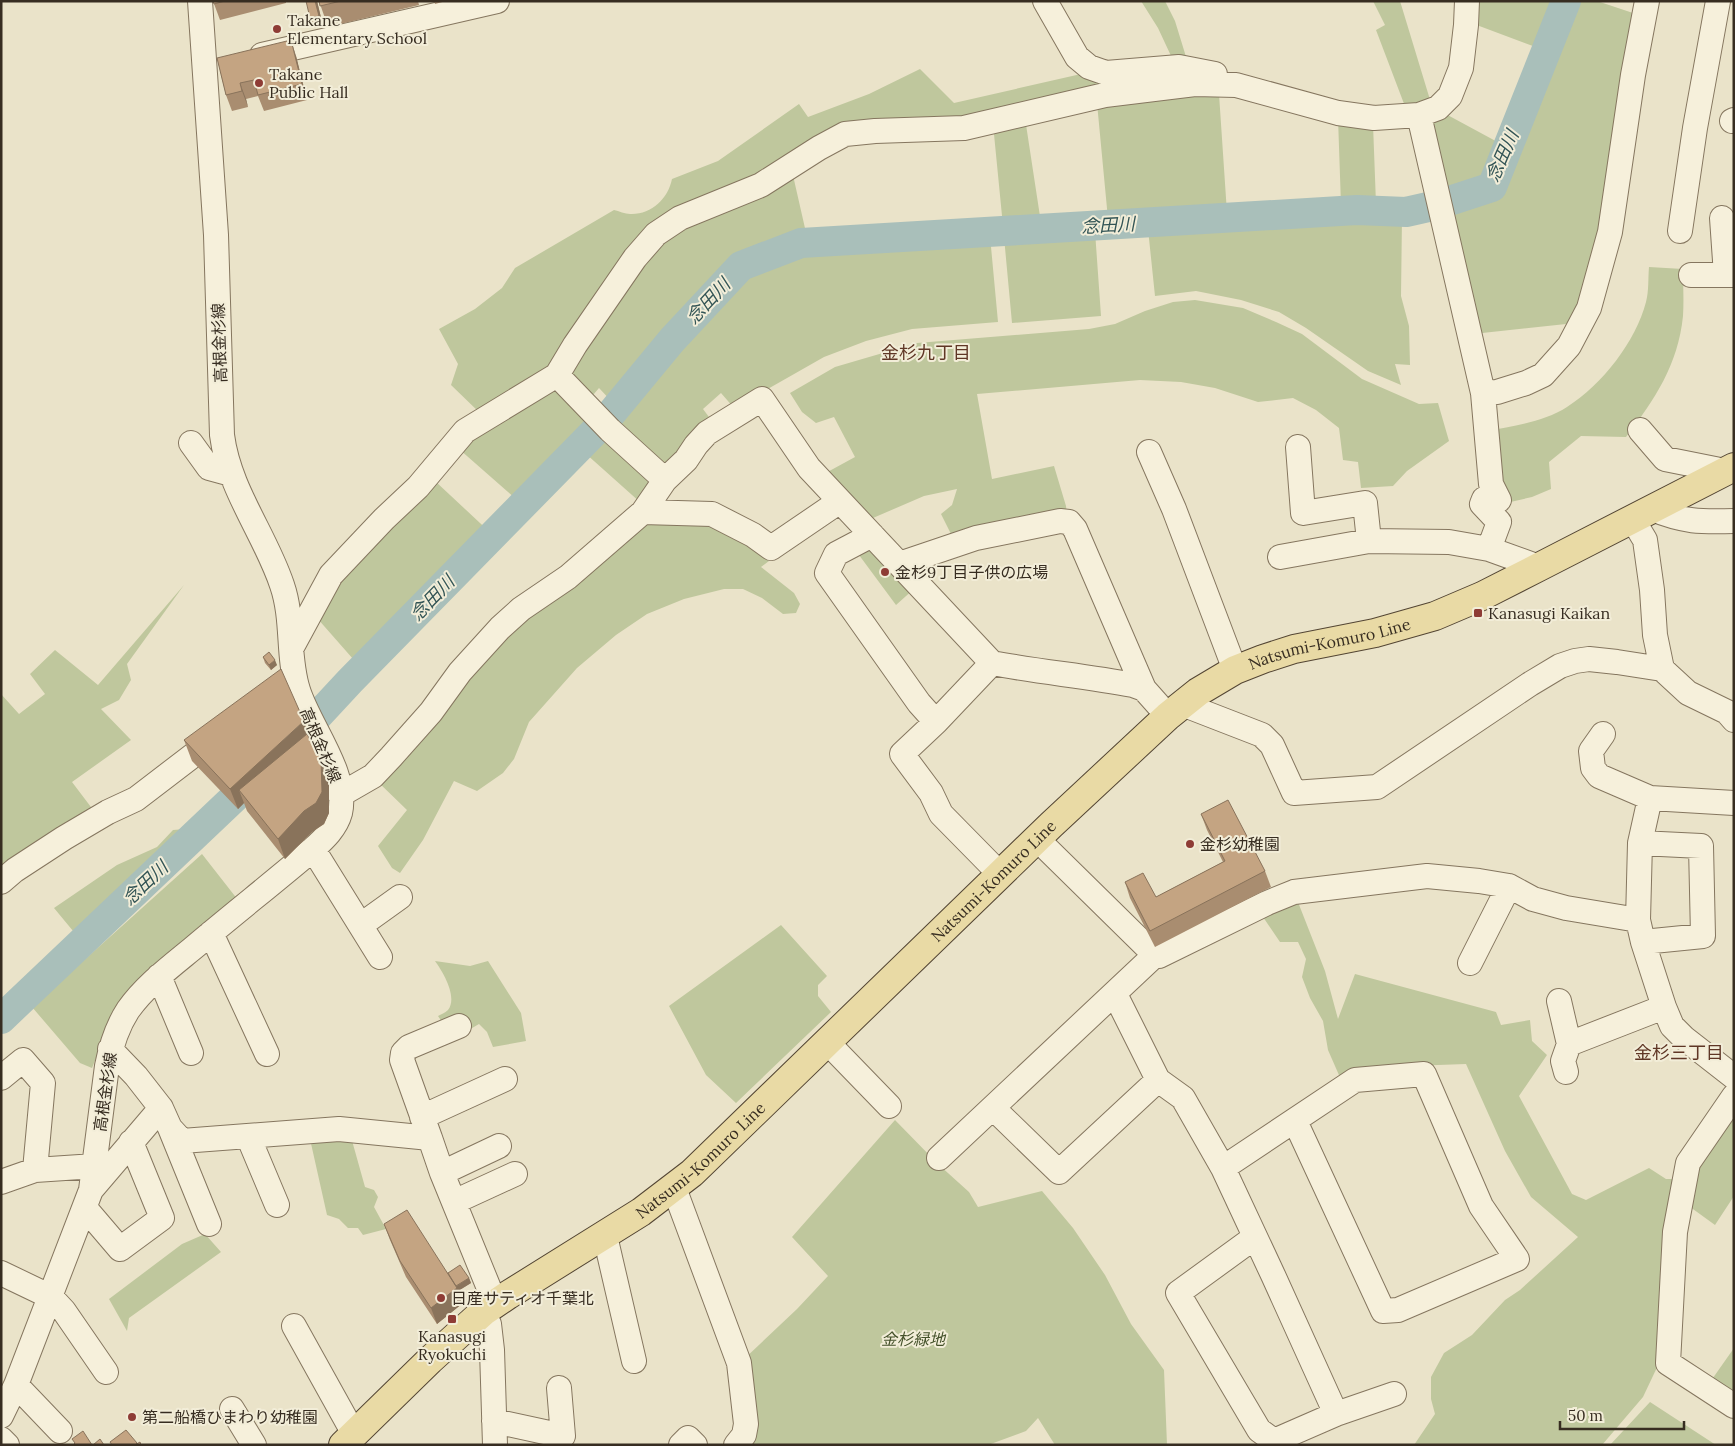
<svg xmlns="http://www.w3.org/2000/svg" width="1735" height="1446" font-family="Lora,'Noto Sans JP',serif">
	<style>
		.green { fill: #bfc79d }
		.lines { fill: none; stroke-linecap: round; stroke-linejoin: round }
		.river { stroke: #a9bfba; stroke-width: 30 }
		.minor-casing { stroke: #85765f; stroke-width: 26 }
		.major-casing { stroke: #534533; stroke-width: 30 }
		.minor { stroke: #f6f0db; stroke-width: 24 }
		.major { stroke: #e9daa5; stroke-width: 28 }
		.wall { fill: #a98d70 }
		.shaded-wall { fill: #89735b }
		.building { fill: #c4a482; stroke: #89735b }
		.poi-dot { fill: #8e3c35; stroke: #f2edd8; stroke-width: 2 }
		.labels { text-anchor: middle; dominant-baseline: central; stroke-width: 4; stroke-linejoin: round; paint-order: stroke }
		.poi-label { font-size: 16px; fill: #372d21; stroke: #f2edd8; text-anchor: start }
		.street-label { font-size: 16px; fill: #372d21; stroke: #f2edd8 }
		.park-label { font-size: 16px; font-style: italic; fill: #44512a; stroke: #f2edd8 }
		.water-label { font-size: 18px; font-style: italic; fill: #325455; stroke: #f2edd8 }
		.neighbourhood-label { font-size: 18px; fill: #5f3625; stroke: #f2edd8 }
	</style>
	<rect width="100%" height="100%" fill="#eae3c9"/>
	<path class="green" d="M1141 1H1165L1175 21 1187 60 1172 58 1158 28Z
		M1373 1H1400L1431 103 1406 109 1376 30 1385 25Z
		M1474 1H1561L1541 49 1474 24Z
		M1573 1H1597L1633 13 1625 77 1602 233 1584 306 1566 324 1473 334 1443 208 1497 188Z
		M920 69 954 103 1081 74 1180 71 987 118 875 127 679 215 555 373 481 414 451 385 458 364 439 329 475 309 502 288 515 268 614 210C619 211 625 214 630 214 651 215 668 199 672 179L718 161 799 104 808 117 869 94Z
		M1219 94 1227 213 1108 219 1097 103Z
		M1442 112 1503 145 1488 183 1440 199 1425 120Z
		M1025 118 1041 223 1003 226 993 124Z
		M1338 118 1373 124 1376 204 1341 205Z
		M792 171 807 237 732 266 700 303 668 336 615 405 599 388 588 401 563 377 658 240Z
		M1357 215 1402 217 1401 296 1409 326 1410 365 1395 364 1401 385 1368 371 1306 328 1279 312 1241 300 1196 291 1155 296 1148 229Z
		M1095 231 1101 316 1012 323 1004 237Z
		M990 236 998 322 912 329 866 341 824 357 734 408 721 393 703 409 712 421 667 468 610 424 674 346 741 274 802 248Z
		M1649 267 1683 269C1683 284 1684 300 1683 316 1678 365 1655 399 1626 437L1581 436 1549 462 1551 489 1532 497 1506 503 1487 431C1513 426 1544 422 1567 407 1602 385 1636 341 1646 302 1649 291 1648 278 1649 267Z
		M1195 300 1243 308 1276 322 1302 334 1362 379 1419 404 1438 403 1449 441 1407 471 1393 486 1361 488 1358 462 1343 460 1339 428 1316 410 1293 398 1258 402 1215 388 1181 382 1140 380 977 394 992 479 1054 466 1066 506 1067 516 954 540 941 514 952 505 957 489 924 496 866 521 822 475 855 457 834 417 816 423 802 412 790 393 835 367 917 343 1089 329 1115 324 1145 311 1173 302Z
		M555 383 595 421 524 506 459 449Z
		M605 432 656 484 641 503 585 453Z
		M435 481 495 537 368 676 317 618 333 582Z
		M646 517 713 520 751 540 769 561 761 567 794 593 800 604 796 613 783 614 762 598 743 589H724L684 599 647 614 616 635 577 668 529 722 514 759 503 773 477 791 454 781 423 840 400 873 392 868 378 846 407 810 376 780 481 654Z
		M864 551H877L915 588 896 605 859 555Z
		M184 585 127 664 131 680 119 700 101 709 131 740 72 782 97 815 1 875V694L19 714 45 694 30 674 55 650 98 685Z
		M216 797 233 814 83 943 54 908 117 865 157 847 173 830 198 828 216 811Z
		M202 854 238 900 100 1048 92 1068 80 1063 32 1007Z
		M1296 897 1325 971 1338 1019 1355 974 1496 1012 1501 1025 1530 1020 1532 1041 1547 1055 1519 1096 1572 1194 1586 1200 1649 1168 1666 1179H1679L1661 1359 1643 1397 1602 1445H1414L1435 1414 1431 1399V1377L1444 1353 1472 1335 1505 1300 1520 1290 1578 1237 1531 1197 1505 1151 1466 1064 1409 1066 1342 1082 1328 1050 1323 1021 1310 998 1302 977 1306 959 1298 942H1280L1263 917Z
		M781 925 827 976 818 985V996L831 1012 736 1103 706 1075 669 1006Z
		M435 961 470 966 488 961 521 1013 526 1041 493 1047 487 1032 479 1024 467 1031 446 1028 438 1016C441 1014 445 1013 448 1010 458 997 443 972 435 961Z
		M1 1000 12 1013 1 1023Z
		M1734 1112V1196L1715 1225 1686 1204 1693 1167Z
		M895 1120 938 1164 969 1192 978 1207 1042 1191 1073 1228 1105 1275 1131 1324 1164 1370 1167 1445H1055L1038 1418 1026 1431 988 1445 752 1444 753 1422 743 1360 797 1309 828 1276 792 1237Z
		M351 1137 365 1187 374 1190 378 1197 374 1207 386 1229 363 1235 358 1228H348L339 1219 327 1215 310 1139Z
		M205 1234 221 1252 129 1318 127 1331 109 1299 182 1244Z
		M1734 1348V1402L1708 1385Z
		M1650 1402 1716 1445H1610Z"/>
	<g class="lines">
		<path class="river" d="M292 740 311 723 350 681 605 421 672 340 741 266 801 243 1357 210 1406 212 1437 205 1492 187 1566 1
			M1 1019 236 796 258 771"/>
		<defs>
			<path id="minor" d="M1045 1 1077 57 1089 67 1106 73 1179 67 1215 74
				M262 55 497 1
				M1419 115 1483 393 1491 484 1499 500 1484 499 1482 504 1499 522 1489 549
				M1732 121 1734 120
				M1722 218 1726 275
				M1680 231 1695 128 1718 1
				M1691 275H1734
				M557 375 610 430 665 480
				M1483 393 1497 392 1526 383 1543 375 1569 346 1589 308 1610 232 1633 75 1647 1
				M1640 430 1665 459 1725 471
				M191 443 209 468 231 474
				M1298 447 1303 513 1365 503 1369 541
				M1149 452 1174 509 1235 670
				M1652 509C1684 522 1700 522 1734 521
				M643 512 712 514 753 535 771 548 840 501
				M1633 520 1645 540 1652 590 1655 635 1662 669 1688 693 1727 712 1734 720
				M872 535 836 554 827 573 919 703 936 722
				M1280 557 1369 541 1449 542 1489 549 1539 567
				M899 564 976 538 1060 521 1069 522 1075 529 1144 689
				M292 647 331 575 384 519 418 487 465 431 557 375 575 345 635 258 656 234 680 218 761 185 819 148 845 134 875 131 964 128 1105 95 1195 84 1236 85 1338 113 1374 118 1419 115 1438 108 1450 96 1461 68 1466 25 1467 1
				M992 663 936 722 902 754 931 793 941 814 1000 874
				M1182 704 1262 735 1272 745 1294 793 1377 787 1530 684 1560 666 1575 661 1589 659 1617 662 1662 669
				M1603 734 1591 751 1593 768 1599 776 1650 798
				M340 795 373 776 391 757 431 712 460 672 500 628 521 609 568 577 643 512 665 480 686 460 696 445 707 433 762 399 809 468 992 663C1039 672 1086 676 1133 685L1144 689 1168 716
				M1734 803 1650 798 1640 843 1638 920 1643 942 1664 1007 1672 1026 1684 1038 1734 1077
				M1037 839 1155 955 1159 956 1267 903 1294 892 1427 876 1479 881 1509 886 1533 899 1566 908 1638 920
				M1640 843 1701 846 1703 936 1643 942
				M313 849 380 957
				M1 882 15 870 64 838 108 812 136 799 217 737
				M361 925 400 897
				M211 933 267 1054
				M1470 963 1509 886
				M159 976 191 1053
				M1115 994 1158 1080 1183 1098 1223 1168 1273 1275 1336 1414 1394 1394
				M1559 1001 1569 1044 1563 1061 1566 1072
				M827 1042 889 1106
				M1569 1044 1664 1007
				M110 1049 136 1076 161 1108 170 1128 182 1141 339 1129 430 1138 442 1173 495 1303
				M1 1078 23 1060 43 1083 35 1170
				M1734 1096 1688 1163 1675 1232 1668 1363 1734 1406
				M993 1108 1059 1172 1158 1080
				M422 1117 505 1079
				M170 1128 209 1224
				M248 1136 277 1205
				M430 1138 402 1060 403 1053 409 1047 459 1026
				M939 1158 1155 955
				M1223 1168 1355 1080 1424 1074 1481 1206 1517 1259 1398 1310 1383 1311 1295 1121
				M442 1173 499 1146
				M1 1182 35 1170 95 1166
				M674 1188 739 1363 746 1424 744 1435 736 1445
				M91 1190 161 1108
				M454 1202 515 1174
				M85 1208 120 1249 162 1218 131 1142
				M605 1236 634 1361
				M1255 1237 1178 1293 1259 1430 1274 1441
				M1 1273 51 1297 64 1311 106 1372
				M483 1312 489 1324 492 1350 495 1445
				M294 1326 354 1434
				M16 1385 60 1431
				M232 1409 254 1445
				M1 1416 16 1385 91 1190 107 1066C111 1046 117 1027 128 1010 145 986 170 967 192 949 232 915 273 883 313 849 324 839 336 828 340 813 349 774 309 726 298 690 287 656 294 620 282 585 265 534 229 490 222 435L216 235 200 1
				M494 1421 563 1436 559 1388
				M1 1439 7 1445
				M1274 1441 1336 1414
				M681 1445 688 1438 695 1445"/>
			<g id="major">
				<path id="s1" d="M343 1445 430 1360 483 1312 508 1295 641 1212 692 1173 1051 825 1168 716 1198 692 1235 670 1263 659 1294 649 1375 633 1435 616 1482 596 1539 567 1734 467"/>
			</g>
		</defs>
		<use href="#minor" class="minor-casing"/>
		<use href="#major" class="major-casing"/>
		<use href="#minor" class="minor"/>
		<use href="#major" class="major"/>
	</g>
	<path class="wall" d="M213 1H286V3L220 20Z
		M317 1 323 26 314 28 310 18Z
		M319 1H418L419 5 328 27Z
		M434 1H446L435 4Z
		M296 56 307 100 264 111 258 96 246 99 248 107 232 111 226 95 217 58Z
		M263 657 277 665 271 670 265 663Z
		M184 740H311L321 760 329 781V813L324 824 312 832 285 859 247 811 244 803 238 809 192 761Z
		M1201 814 1265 871 1271 887 1155 947 1130 898 1125 882 1156 897 1223 862 1207 830Z
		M384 1224 448 1273 469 1278 471 1283 458 1291 463 1303 437 1324 406 1277 390 1240Z"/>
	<path class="shaded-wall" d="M315 1H317L323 26 319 16Z
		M291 40 296 56 307 100 302 84Z
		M240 83 246 99 248 107 242 91Z
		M275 660 277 665 271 670 269 665Z
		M304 721 311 742 239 790 244 803 238 809 230 789Z
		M321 760 329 781V813L324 824 312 832 285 859 278 839Z
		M469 1278 471 1283 458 1291 463 1303 437 1324 431 1308 454 1288Z"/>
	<path class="building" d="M213 1H225L214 4Z
		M306 1H315L319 16 310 18Z
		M319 1H341L320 6Z
		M291 40 302 84 258 95 254 80 240 83 242 91 226 95 217 58Z
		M269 652 275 660 269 665 263 657Z
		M281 669 304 721 230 789 184 740Z
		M307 734 321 760 322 792 316 803 304 811 278 839 239 790Z
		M1228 800 1265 871 1150 931 1125 882 1143 873 1156 897 1225 861 1201 814Z
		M407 1210 457 1288 431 1308 400 1261 384 1224Z
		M460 1265 469 1278 456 1286 448 1273Z
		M126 1430 137 1443 135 1445H112L110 1442Z
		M83 1431 92 1445H73L75 1443 72 1439Z
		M100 1439 104 1445H93Z
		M140 1442 141 1445H135Z"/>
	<g class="poi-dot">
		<circle cx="277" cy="29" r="5"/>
		<circle cx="259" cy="83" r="5"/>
		<circle cx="885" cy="572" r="5"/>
		<rect x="1473" y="608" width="10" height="10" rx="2.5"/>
		<circle cx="1190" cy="844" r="5"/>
		<circle cx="441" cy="1298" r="5"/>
		<rect x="447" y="1314" width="10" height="10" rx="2.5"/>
		<circle cx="132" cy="1417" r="5"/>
	</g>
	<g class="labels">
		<g class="poi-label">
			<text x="287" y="20">Takane<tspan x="287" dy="18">Elementary School</tspan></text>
			<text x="269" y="74">Takane<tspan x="269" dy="18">Public Hall</tspan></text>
			<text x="895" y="572">金杉9丁目子供の広場</text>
			<text x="1488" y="613">Kanasugi Kaikan</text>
			<text x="1200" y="844">金杉幼稚園</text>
			<text x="451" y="1298">日産サティオ千葉北</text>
			<text x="452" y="1336" text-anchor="middle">Kanasugi<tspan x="452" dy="18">Ryokuchi</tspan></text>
			<text x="142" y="1417">第二船橋ひまわり幼稚園</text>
		</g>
		<g class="street-label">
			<text transform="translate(219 343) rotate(-92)">高根金杉線</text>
			<text stroke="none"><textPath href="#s1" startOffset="1284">Natsumi-Komuro Line</textPath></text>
			<text transform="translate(321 745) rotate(67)">高根金杉線</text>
			<text stroke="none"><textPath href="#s1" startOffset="864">Natsumi-Komuro Line</textPath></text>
			<text transform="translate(105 1092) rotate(-82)">高根金杉線</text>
			<text stroke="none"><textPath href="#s1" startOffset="459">Natsumi-Komuro Line</textPath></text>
		</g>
		<g class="park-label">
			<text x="913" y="1339">金杉緑地</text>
		</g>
		<g class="water-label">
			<text transform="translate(1502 156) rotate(-66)">念田川</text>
			<text transform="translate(1108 225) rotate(-3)">念田川</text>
			<text transform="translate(708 301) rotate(-47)">念田川</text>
			<text transform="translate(432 598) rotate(-46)">念田川</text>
			<text transform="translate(145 883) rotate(-43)">念田川</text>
		</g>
		<g class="neighbourhood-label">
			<text x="926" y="352">金杉九丁目</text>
			<text x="1679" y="1052">金杉三丁目</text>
		</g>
	</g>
	<rect width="1735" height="1446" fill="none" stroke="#372d21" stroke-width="5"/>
	<path d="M1560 1421v8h124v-8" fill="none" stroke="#372d21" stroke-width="2.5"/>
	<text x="1568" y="1421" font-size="15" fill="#372d21" stroke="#f2edd8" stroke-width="4" paint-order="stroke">50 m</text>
</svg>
